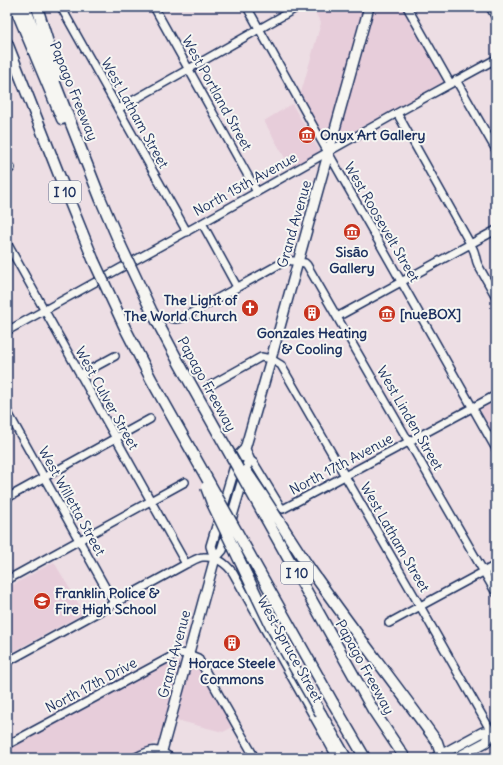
<svg xmlns="http://www.w3.org/2000/svg" width="503" height="765" font-family="Delius,sans-serif">
	<style>
		.built { fill: #e7cdda }
		.lines { fill: none; stroke-linecap: round; stroke-linejoin: round }
		.minor-casing { stroke: #1b2f5e; stroke-width: 10 }
		.major-casing { stroke: #1b2f5e; stroke-width: 12 }
		.highway-casing { stroke: #1b2f5e; stroke-width: 13 }
		.minor { stroke: #f6f6f2; stroke-width: 7 }
		.major { stroke: #f6f6f2; stroke-width: 9 }
		.highway { stroke: #f6f6f2; stroke-width: 10 }
		.highway-bridge-casing { stroke: #1b2f5e; stroke-width: 13; stroke-linecap: butt }
		.highway-bridge { stroke: #f6f6f2; stroke-width: 10 }
		.labels { text-anchor: middle; dominant-baseline: central; stroke-width: 4; stroke-linejoin: round; paint-order: stroke }
		.shield { fill: #f6f6f2; stroke: #5d6b8a; stroke-width: 1 }
		.shield-label { font-size: 13px; font-weight: bold; fill: #1b2f5e }
		.street-label { font-size: 14px; fill: #1b2f5e; stroke: #f6f6f2 }
		.poi-label { font-size: 14px; font-weight: bold; fill: #1b2f5e; stroke: #f6f6f2; text-anchor: start }
	</style>
	<rect width="100%" height="100%" fill="#eddee4"/>
	<filter id="ink" filterUnits="userSpaceOnUse"><feTurbulence type="fractalNoise" baseFrequency=".025" numOctaves="2"/><feDisplacementMap in="SourceGraphic" scale="8" xChannelSelector="R" yChannelSelector="G"/><feConvolveMatrix kernelMatrix="1 2 1 2 8 2 1 2 1" color-interpolation-filters="sRGB"/></filter>
	<g filter="url(#ink)">
		<path class="built" d="M312 7H403L445 81 347 135H321L300 96 321 23Z
			M292 104 319 150 318 153 290 167 264 121Z
			M496 401V440L481 412 482 408Z
			M54 562 84 613 7 655V588Z
			M176 658 179 660 180 665 159 741 157 742 127 758H15L11 750 12 747 14 746Z
			M196 663 198 665 233 727 223 732 176 720 191 666 192 665Z"/>
		<g class="lines">
			<defs>
				<path id="minor" d="M61 7 187 232
					M154 7 257 192
					M247 7 321 140 496 449
					M407 7 450 83
					M490 7 496 18
					M456 80 496 150
					M118 109 298 7
					M397 113 472 247C476 253 475 259 478 265L496 297
					M7 171 11 168
					M202 223 237 287
					M7 243 186 564
					M337 317 496 230
					M170 318 176 319 182 318 287 260 305 263 307 265 496 593
					M7 331 202 223 397 113 496 59
					M80 375 115 356
					M209 386 261 357 271 359 281 365 420 606 492 733
					M7 411 114 603
					M238 456 249 459 254 463 280 506 283 509 496 395
					M7 498 150 419
					M7 580 185 482
					M389 623 496 565
					M7 662 186 564C191 562 198 557 203 557 216 556 226 563 233 573L337 758
					M7 745 178 653 188 654 198 658 255 758
					M134 758C150 750 156 746 171 758"/>
				<path id="major" d="M215 558 211 546 238 456 245 449 271 359 369 7
					M7 757 8 758
					M160 758 215 558 222 550 249 459 245 449
					M435 758 483 732 492 733
					M456 758 486 742 492 733 495 731"/>
				<path id="highway" d="M15 7 62 119
					M25 7 101 200 120 244
					M37 7 54 62 57 76
					M7 43 65 190 93 259
					M306 563C348 624 394 682 437 742L441 754V758
					M333 703 365 758
					M373 710 405 758
					M321 714 346 758"/>
			</defs>
			<use href="#minor" class="minor-casing"/>
			<use href="#major" class="major-casing"/>
			<use href="#highway" class="highway-casing"/>
			<use href="#minor" class="minor"/>
			<use href="#major" class="major"/>
			<use href="#highway" class="highway"/>
			<defs>
				<path id="highway-bridge" d="M120 244 151 310 179 363 373 710
					M93 259 126 330 151 379 333 703
					M246 471 261 493 306 563
					M206 487 212 503 271 626 321 714"/>
			</defs>
			<use href="#highway-bridge" class="highway-bridge-casing"/>
			<use href="#highway-bridge" class="highway-bridge"/>
		</g>
	</g>
	<defs>
		<symbol id="museum-disc" viewBox="-11 -11 22 22"><circle r="9.5" fill="#c8321e" stroke="#f6f6f2"/><path d="M0-6L6-3V-2H-6V-3ZM-5-1h2V3h-2ZM-1-1h2V3h-2ZM3-1h2V3H3ZM-6 4H6V6H-6Z" fill="#fff"/></symbol>
		<symbol id="church-disc" viewBox="-11 -11 22 22"><circle r="9.5" fill="#c8321e" stroke="#f6f6f2"/><path d="M-1.2-6h2.4v3.5h3.3v2.4h-3.3V6h-2.4V-.1h-3.3v-2.4h3.3Z" fill="#fff"/></symbol>
		<symbol id="building-disc" viewBox="-11 -11 22 22"><circle r="9.5" fill="#c8321e" stroke="#f6f6f2"/><path d="M-4-6H4V6H1V3H-1V6H-4ZM-2.5-4.3h1.7v1.8h-1.7ZM.8-4.3h1.7v1.8H.8ZM-2.5-1h1.7V.8h-1.7ZM.8-1h1.7V.8H.8Z" fill="#fff"/></symbol>
		<symbol id="school-disc" viewBox="-11 -11 22 22"><circle r="9.5" fill="#c8321e" stroke="#f6f6f2"/><path d="M0-5L7-2L0 1L-7-2ZM-4 1L0 2.5L4 1V4Q0 6-4 4Z" fill="#fff"/></symbol>
	</defs>
	<g fill-rule="evenodd">
		<use href="#museum-disc" x="297" y="125" width="20" height="20"/>
		<use href="#museum-disc" x="342" y="222" width="20" height="20"/>
		<use href="#church-disc" x="240" y="298" width="20" height="20"/>
		<use href="#building-disc" x="302" y="303" width="20" height="20"/>
		<use href="#museum-disc" x="377" y="304" width="20" height="20"/>
		<use href="#school-disc" x="32" y="591" width="20" height="20"/>
		<use href="#building-disc" x="222" y="633" width="20" height="20"/>
	</g>
	<g class="labels">
		<g class="shield">
			<rect x="49" y="181" width="32" height="22" rx="3"/>
			<rect x="281" y="562" width="32" height="22" rx="3"/>
		</g>
		<g class="shield-label">
			<text x="65" y="192">I 10</text>
			<text x="297" y="573">I 10</text>
		</g>
		<g class="street-label">
			<text transform="translate(74 91) rotate(68)">Papago Freeway</text>
			<text transform="translate(217 93) rotate(61)">West Portland Street</text>
			<text transform="translate(135 113) rotate(61)">West Latham Street</text>
			<text transform="translate(245 184) rotate(-29)">North 15th Avenue</text>
			<text transform="translate(382 222) rotate(60)">West Roosevelt Street</text>
			<text transform="translate(294 224) rotate(-74)">Grand Avenue</text>
			<text transform="translate(207 384) rotate(61)">Papago Freeway</text>
			<text transform="translate(107 398) rotate(61)">West Culver Street</text>
			<text transform="translate(410 418) rotate(60)">West Linden Street</text>
			<text transform="translate(341 464) rotate(-28)">North 17th Avenue</text>
			<text transform="translate(72 501) rotate(61)">West Willetta Street</text>
			<text transform="translate(395 537) rotate(60)">West Latham Street</text>
			<text transform="translate(290 649) rotate(61)">West Spruce Street</text>
			<text transform="translate(174 654) rotate(-75)">Grand Avenue</text>
			<text transform="translate(365 667) rotate(61)">Papago Freeway</text>
			<text transform="translate(91 685) rotate(-28)">North 17th Drive</text>
		</g>
		<g class="poi-label">
			<text x="320" y="135">Onyx Art Gallery</text>
			<text x="352" y="252" text-anchor="middle">Sisāo<tspan x="352" dy="16">Gallery</tspan></text>
			<text x="237" y="300" text-anchor="end">The Light of<tspan x="237" dy="16">The World Church</tspan></text>
			<text x="400" y="314">[nueBOX]</text>
			<text x="312" y="333" text-anchor="middle">Gonzales Heating<tspan x="312" dy="16">&amp; Cooling</tspan></text>
			<text x="55" y="593">Franklin Police &amp;<tspan x="55" dy="16">Fire High School</tspan></text>
			<text x="232" y="663" text-anchor="middle">Horace Steele<tspan x="232" dy="16">Commons</tspan></text>
		</g>
	</g>
	<rect width="503" height="765" fill="none" stroke="#f6f6f2" stroke-width="24"/>
	<rect x="12" y="12" width="479" height="741" fill="none" stroke="#1b2f5e" stroke-width="1.5" filter="url(#ink)"/>
</svg>
